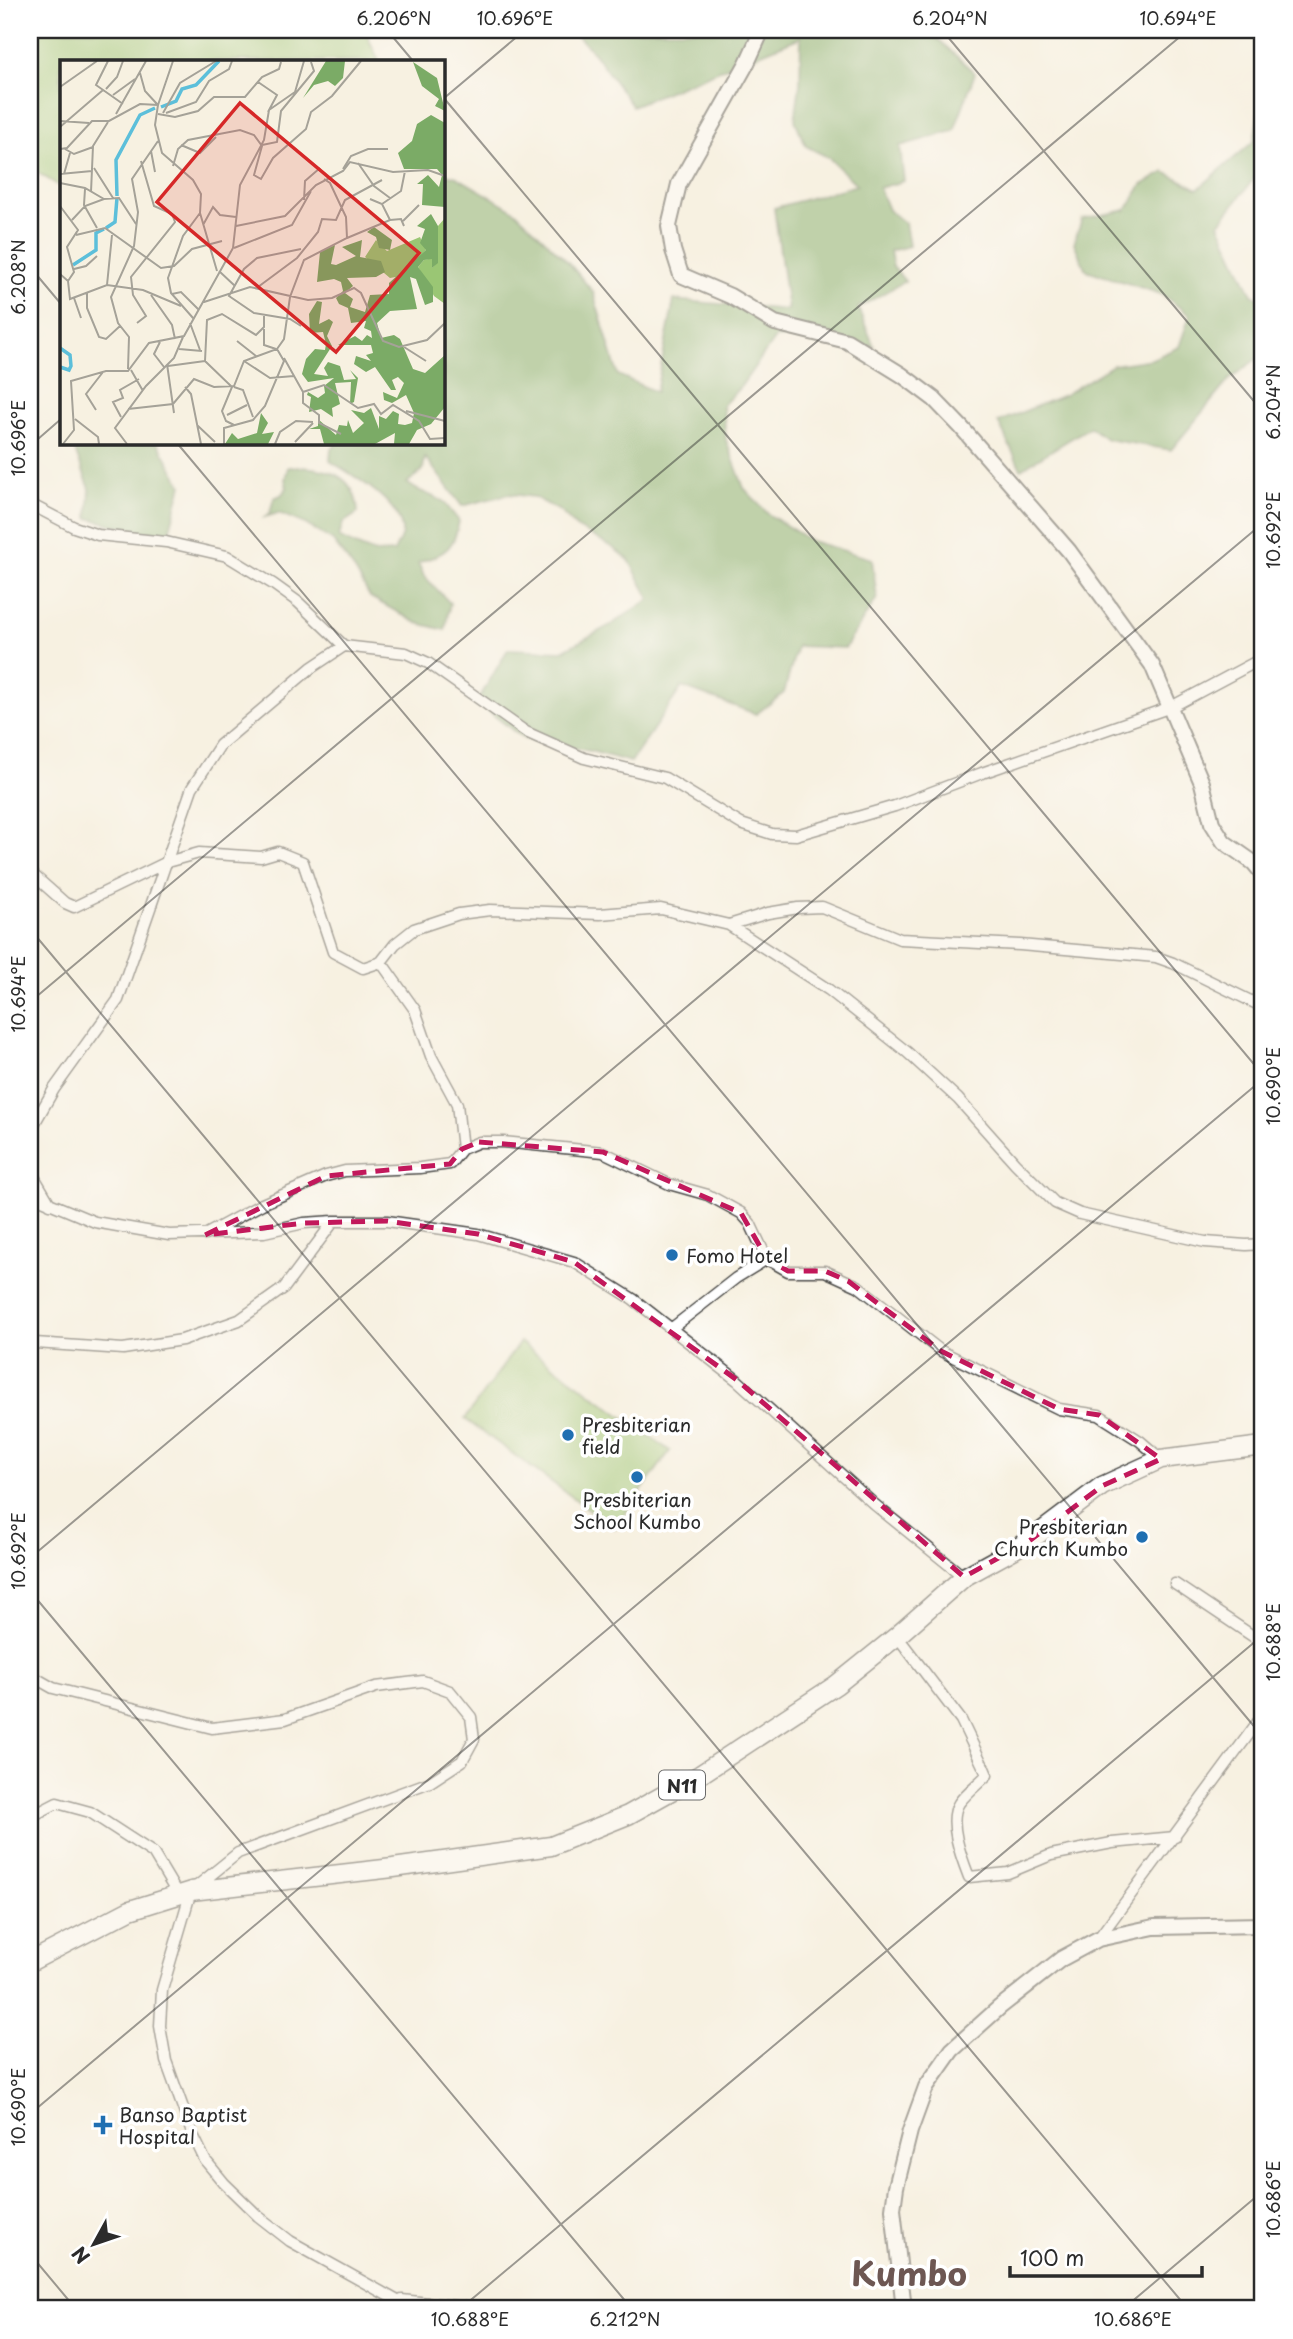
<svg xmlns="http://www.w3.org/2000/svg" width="1293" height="2339" font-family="'Playpen Sans',sans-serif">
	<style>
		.green { fill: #9ac674; stroke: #627850; stroke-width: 2 }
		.forest { fill: #7bab66; stroke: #536b48; stroke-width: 2 }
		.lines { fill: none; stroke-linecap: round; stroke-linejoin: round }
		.street-casing { stroke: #4a4946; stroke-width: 13 }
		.secondary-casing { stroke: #4a4946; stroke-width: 18 }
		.highway-casing { stroke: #4a4946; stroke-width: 21 }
		.street { stroke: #fff; stroke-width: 10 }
		.secondary { stroke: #fff; stroke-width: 14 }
		.highway { stroke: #fff; stroke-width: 18 }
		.marked { fill: none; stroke: #c2185b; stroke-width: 5; stroke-dasharray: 14 9; stroke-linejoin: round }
		.ticks { fill: none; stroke: #2b2b2b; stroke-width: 2; stroke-opacity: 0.45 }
		.poi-dot { fill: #1f6fb2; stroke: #fff; stroke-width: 2.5 }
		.labels { text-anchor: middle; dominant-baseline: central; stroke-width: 7; stroke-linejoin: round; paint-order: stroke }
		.shield { fill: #fff; stroke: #6b6b6b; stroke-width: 2 }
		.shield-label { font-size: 18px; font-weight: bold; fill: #2b2b2b }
		.poi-label { font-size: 19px; fill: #2b2b2b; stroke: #fff; text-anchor: start }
		.town-label { font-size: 33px; font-weight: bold; fill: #6d5753; stroke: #fff }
		.inset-river { fill: none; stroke: #5cbfda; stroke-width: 3.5 }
		.inset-road { fill: none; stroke: #a5a298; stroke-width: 2 }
		.view { fill: #d62828; fill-opacity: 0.15; stroke: #d62828; stroke-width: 3.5 }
		.inset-edge { fill: none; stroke: #2b2b2b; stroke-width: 3.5 }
		.neatline { fill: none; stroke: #2b2b2b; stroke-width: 2.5 }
		.ticks-label { font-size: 18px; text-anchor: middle; fill: #2b2b2b }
	</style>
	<rect width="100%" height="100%" fill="#fff"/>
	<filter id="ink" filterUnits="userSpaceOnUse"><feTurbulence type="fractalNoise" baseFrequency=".0143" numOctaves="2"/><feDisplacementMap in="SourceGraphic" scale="14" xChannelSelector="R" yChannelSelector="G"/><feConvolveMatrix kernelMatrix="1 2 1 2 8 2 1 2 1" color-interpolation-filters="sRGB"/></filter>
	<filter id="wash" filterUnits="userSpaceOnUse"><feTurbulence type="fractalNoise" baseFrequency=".00686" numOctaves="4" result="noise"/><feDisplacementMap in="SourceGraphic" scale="28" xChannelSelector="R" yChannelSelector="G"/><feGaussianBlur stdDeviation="1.57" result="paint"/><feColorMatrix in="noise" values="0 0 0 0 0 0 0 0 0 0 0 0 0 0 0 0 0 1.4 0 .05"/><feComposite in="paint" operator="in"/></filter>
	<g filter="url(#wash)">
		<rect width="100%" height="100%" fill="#f7f1e1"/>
		<path class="green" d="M30 30H360L366 33 379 61H61V187L30 168Z
			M520 1342 670 1451 615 1528 465 1419Z"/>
		<path class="forest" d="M360 30H430L424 35 366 33Z
			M572 30H928L975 73 954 131 900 146 904 181 879 188 888 210 905 223 909 246 890 251 893 267 905 281 858 308 874 346 776 337 741 386 723 405 726 440 744 488 768 514 811 541 872 559 877 598 845 648 797 646 784 693 756 714 682 687 631 762 590 751 524 739 477 702 508 649 562 651 609 626 650 599 629 560 612 547 576 527 560 511 534 497 509 494 462 506 425 457 423 470 407 483 416 489 443 501 459 521C454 551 444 553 418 563L424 576 450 603 445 630 417 623 370 597 356 572 333 541 305 524 279 513 265 517 270 512 274 498 281 495 287 488 285 479 288 467C323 466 356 472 358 513L343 523 339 537C345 541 369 551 376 553 381 553 388 552 394 552 396 546 402 538 402 532 402 502 352 475 330 461L331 449 337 443H443V173L457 177 515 211 569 263 593 292 618 375 656 392 674 300 788 310 774 208 857 185 829 158 806 146 795 120 800 84 801 37 632 106 594 53Z
			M1263 88V167L1219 224 1252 295 1263 300V354L1229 380 1171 450 1106 439 1090 427 1021 469 998 422 1064 395 1113 365 1152 359 1179 347 1190 315 1161 294 1086 270 1074 243 1082 219 1126 210 1142 185 1165 172 1198 189 1254 141Z
			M72 443H158L182 485 169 533 139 532 88 518 90 489Z"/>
	</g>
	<g filter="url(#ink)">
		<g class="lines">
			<defs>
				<path id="street" d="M30 504 74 527 98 535 166 542 227 556 273 584 298 602 344 646
					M30 872 65 903 74 907 167 862 199 853 261 857 278 852 303 862 333 952 363 968 381 962 395 944 414 929 459 914 490 910 600 914 661 909 729 925 829 990 907 1052 958 1099 1015 1163 1055 1203 1080 1214 1205 1242 1246 1245 1263 1244
					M729 925 768 913 798 908 822 907 900 939 1020 945 1156 957 1173 963 1263 1007
					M381 962 415 1010 431 1056 457 1104 462 1149
					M30 1131 54 1089 118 1000 192 788 220 745 311 668 344 646 406 653 428 663 526 732 584 758 665 778 741 824 772 834 796 835 895 806 982 773 1171 707 1263 658
					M30 1170 50 1204
					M30 1195 95 1222 169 1235 264 1232 304 1223 334 1221H387L478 1234 574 1262 633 1299 737 1380 875 1505 964 1577
					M205 1235 262 1204 326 1176 345 1171 420 1168 450 1164 462 1149 479 1142H503L603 1152 669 1184 708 1195 741 1213 750 1223 767 1259 788 1271H825L858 1286 941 1351 1059 1409 1099 1415 1140 1441 1161 1459
					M672 1328 736 1278 767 1259
					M30 1340 35 1343 123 1349 182 1340 239 1320 284 1288 334 1221
					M1175 1584 1263 1643
					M897 1636 961 1720 984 1768 987 1775C978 1784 966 1793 959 1803 947 1821 962 1859 969 1877L1008 1873 1051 1855 1112 1843 1175 1837
					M30 1675 53 1688 212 1728 285 1719 376 1687 423 1681 450 1691 471 1717 474 1739 462 1761 430 1782 238 1853 191 1891 162 1990 160 2026 166 2061 192 2133 205 2160 224 2183 258 2216 290 2241 412 2309
					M30 1817 57 1803 90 1812 153 1853 178 1895
					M1098 1939 1263 1715
					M402 2300 481 2309"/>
				<path id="secondary" d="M762 30 747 63 679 184 669 226 673 250 681 275 730 296 775 323 847 341 902 375 934 399 961 427 1069 551 1152 665 1202 783 1212 823 1224 842 1254 863 1263 874
					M904 2309 893 2209 896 2187 910 2131 926 2087 952 2050 1000 2007 1061 1959 1098 1939 1154 1927 1263 1925"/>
				<path id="highway" d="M30 1962 130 1910 191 1891 393 1868 551 1846 628 1815 698 1776 836 1685 897 1636 964 1577 1029 1541 1102 1486 1161 1459 1263 1446"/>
			</defs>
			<use href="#street" class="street-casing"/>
			<use href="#secondary" class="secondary-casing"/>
			<use href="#highway" class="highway-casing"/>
			<use href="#street" class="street"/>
			<use href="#secondary" class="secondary"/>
			<use href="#highway" class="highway"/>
		</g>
	</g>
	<path d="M0 0H1293V2339H0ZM479 1142 603 1152 741 1213 767 1259 788 1271H825L848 1281 941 1351 1059 1409 1099 1415 1161 1459 1102 1486 1029 1541 964 1577 737 1380 574 1262 478 1234 387 1221 304 1223 205 1235 326 1176 450 1164 462 1149Z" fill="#f7f1e1" fill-opacity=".55" fill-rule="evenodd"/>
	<path class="marked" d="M479 1142 603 1152 741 1213 767 1259 788 1271H825L848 1281 941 1351 1059 1409 1099 1415 1161 1459 1102 1486 1029 1541 964 1577 737 1380 574 1262 478 1234 387 1221 304 1223 205 1235 326 1176 450 1164 462 1149Z"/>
	<path class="ticks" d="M387 30 413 61M942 30 1263 412M443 97 1263 1075M443 99 525 30M30 267 61 304M177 443 1263 1737M30 446 61 419M30 929 1188 2309M30 1002 1188 30M30 1558 1263 523M30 1591 632 2309M30 2114 1263 1079M30 2254 76 2309M460 2309 1263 1635M1123 2309 1263 2191"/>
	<g class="poi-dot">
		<circle cx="672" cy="1255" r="7"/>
		<circle cx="568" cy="1435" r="7"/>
		<circle cx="637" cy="1477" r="7"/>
		<circle cx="1142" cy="1537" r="7"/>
		<path d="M99.5 2114.5h7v7h7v7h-7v7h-7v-7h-7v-7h7z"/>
	</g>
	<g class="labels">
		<rect class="shield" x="659" y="1770.5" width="46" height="29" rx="5"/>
		<g class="shield-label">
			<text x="682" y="1785">N11</text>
		</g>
		<g class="poi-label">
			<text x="686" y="1255">Fomo Hotel</text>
			<text x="582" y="1424">Presbiterian<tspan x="582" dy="22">field</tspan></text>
			<text x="637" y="1499" text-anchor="middle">Presbiterian<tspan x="637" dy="22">School Kumbo</tspan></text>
			<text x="1128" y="1526" text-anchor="end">Presbiterian<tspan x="1128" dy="22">Church Kumbo</tspan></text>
			<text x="119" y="2114">Banso Baptist<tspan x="119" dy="22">Hospital</tspan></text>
		</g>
		<g class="town-label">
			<text x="909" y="2272">Kumbo</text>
		</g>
	</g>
	<g transform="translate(60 60)">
		<rect width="385" height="385" fill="#f7f1e1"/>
		<path d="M385 158V244L374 236 358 207 364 200 373 198 372 208 378 202V166ZM360 177 366 190 341 216 330 218 305 197 316 180 327 191Z" fill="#9ac674"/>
		<path d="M266 1H285L283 18 275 26 268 21 254 25 243 38ZM353 2 377 18 385 51 375 46 379 39 362 26ZM371 55 385 63V147L362 145 363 124H357L368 115 379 127 382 115 377 109H344L338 93 352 81 357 64ZM371 154 378 166V203L372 208V199L364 200 358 207 373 227V242L365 245 356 219 350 217 357 249 330 251 317 263 321 278 334 275 340 279 353 309 365 313 385 295V347L371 364 357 370 349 384H334L335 373 315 384H264L260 369H249L258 366V359L276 375 279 365 287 366 288 360 293 373 304 363 291 350 304 353 311 348 319 369V356L326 359 333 351 339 354 338 364 345 365 352 363 354 353 346 335 332 343 324 340 323 332 337 338 344 323 338 317 332 320 336 330H331L315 307 306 312 294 304 296 296 311 301 306 295 313 293 311 285H278L295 276 302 281 307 275 312 278 311 271 304 268 306 261 291 263 288 248 279 244 276 238 283 231 281 222 274 219 257 222 260 192 275 185 271 204 276 205 296 196 282 187 302 180 300 197 321 201 325 212 316 217 287 218 293 226 285 233 293 239 290 247 305 252 310 235 329 234V223L366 190 360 183 365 169 357 166ZM314 167 332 180 330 190 319 188 316 177 307 172ZM257 241 262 242 259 264 269 259 273 262 267 276 272 286 254 314 268 316 264 308 268 302 280 306 284 320 296 319 290 310 298 318 294 342 290 344 291 322 275 323 280 344 272 348 273 357 261 349 249 352 251 337 247 335 248 332 258 338 265 333 264 326 274 318 248 322 242 314 246 299 255 289 265 290 266 284 263 272 250 273 249 254ZM201 353 208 363 202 374 214 372 208 384H165L172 373 178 379 197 373Z" fill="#7bab66"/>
		<path class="inset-river" d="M101 47 116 41 122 29 136 25 159 1M57 136 56 100 80 55 95 48M46 168 55 162 57 138M13 205 36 190V173L44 169M0 288 10 295 11 306 9 310 0 307"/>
		<path class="inset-road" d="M48 1 36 25 63 44M80 13 85 31 97 44M198 22 217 35 208 52M0 27 37 1M46 29 57 17 63 1M53 35 75 19M98 45 113 1M103 53 120 23 156 1M106 53 136 42 149 21 169 9 172 1M56 54 86 1M98 54 115 57 138 51 154 37H185L202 17 219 9 221 2M0 61 29 63M0 67 43 30M121 85 140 93 156 77M202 85 217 82 221 51 254 11 251 2M0 89 7 88 32 61H49L80 44 98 45 95 65 102 93 133 120 141 134 140 153 123 176 108 218 111 233 133 258M5 89 14 94 33 87M91 91 95 112M298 103 314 126 330 138M113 106 118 89 128 80 180 70 194 75 202 86 194 115 201 119 213 98 246 69 251 52 272 36 301 1M34 108 53 138M283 109 291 96 308 89H328M0 114 32 111M4 114 10 93M0 123 25 128 44 139 59 138 76 164M25 129 24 145 37 168M31 132 33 86 48 62M310 139 322 144 330 160M244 140 245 121 260 108M322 144 341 131 345 111M0 146 18 170 7 187 14 212 8 221M140 153 157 211M12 160 25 146 44 139M343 161 359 145M143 165 153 147 160 155 176 157M176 166 225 156 256 125 283 111 290 102 333 112 368 110 385 116M16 175 45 168 101 208 114 206 132 189 162 181M287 178 330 160 341 159 344 166M174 188 232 165 251 131M14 209 26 206 37 196M159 211 175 226M0 214 8 221 10 239 47 225 83 230 121 246M47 225 52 175M198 227 237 198 258 172 262 159 276 160 285 140 322 120M27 232V248L39 277 46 279 60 266M112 234 121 232 138 249M91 235 112 265 115 279M14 238 21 258M144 242 190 227 248 240 272 238 294 228 301 233 323 281 339 287 367 280 385 263M77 263 86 256 73 235 71 217 115 162 112 154 94 146 81 101M130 263 140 290M241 266 230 259 194 253 169 236 184 209 197 198 241 189M204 269V285L216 289M177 281 196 296M100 282 94 294 104 307M344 287 366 301M119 289 142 291M224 298 243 332V343L259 355V363L281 374M184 301 210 318 234 316M107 304 114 353M108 306 145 301M68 309 69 277 58 263 51 237 74 186 78 152 72 119 98 81M71 310 83 331M125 327 131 334 141 384M174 327 183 330 193 357M243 332 264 325 298 348 314 344 321 354 333 345 359 361 370 379 385 378M68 349 113 344 134 319 154 327 174 326 184 301 217 289 224 279 230 237 244 200 287 178 286 157 270 123 264 119M36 350 26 334 43 312M346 351 385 361M167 355 187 345M61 357 53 342 63 338 60 330 79 319M15 359 38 377 39 384M137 365 155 382M174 365 166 361 162 351 172 327 145 301 147 260 162 254 196 275 204 267V256M235 382 253 363M3 384 14 370 11 321 46 311H68L89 283 124 276 173 188 180 125 204 80 209 50 235 32 244 1M67 384 55 368 86 326 114 298 123 277M164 384V368L193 360 205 346 224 301 217 289M215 384 220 372 236 361 253 362"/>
		<path class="view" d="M180 43 359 193 276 292 97 142Z"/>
		<rect width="385" height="385" class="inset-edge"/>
	</g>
	<rect width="1293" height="2339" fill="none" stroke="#fff" stroke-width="77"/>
	<g transform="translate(94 2244) rotate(230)" stroke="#ffffff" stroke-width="5" paint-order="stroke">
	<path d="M0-5L12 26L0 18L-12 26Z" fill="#2b2b2b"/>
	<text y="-10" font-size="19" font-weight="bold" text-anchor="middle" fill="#2b2b2b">N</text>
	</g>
	<path d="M1010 2266v10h192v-10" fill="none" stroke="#2b2b2b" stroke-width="3.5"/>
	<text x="1020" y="2266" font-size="21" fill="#2b2b2b" stroke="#ffffff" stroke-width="5" paint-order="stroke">100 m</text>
	<rect x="38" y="38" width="1216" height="2262" class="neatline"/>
	<g class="ticks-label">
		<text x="394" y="25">6.206°N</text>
		<text x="515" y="25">10.696°E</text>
		<text x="950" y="25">6.204°N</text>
		<text x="1178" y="25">10.694°E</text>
		<text transform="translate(19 277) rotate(-90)" y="6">6.208°N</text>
		<text transform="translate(1274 402) rotate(-90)" y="6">6.204°N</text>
		<text transform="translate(19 438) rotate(-90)" y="6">10.696°E</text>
		<text transform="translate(1274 530) rotate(-90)" y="6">10.692°E</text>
		<text transform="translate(19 994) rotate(-90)" y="6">10.694°E</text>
		<text transform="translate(1274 1086) rotate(-90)" y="6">10.690°E</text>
		<text transform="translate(19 1551) rotate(-90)" y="6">10.692°E</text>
		<text transform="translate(1274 1642) rotate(-90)" y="6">10.688°E</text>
		<text transform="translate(19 2107) rotate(-90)" y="6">10.690°E</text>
		<text transform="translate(1274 2199) rotate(-90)" y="6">10.686°E</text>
		<text x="470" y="2326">10.688°E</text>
		<text x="625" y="2326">6.212°N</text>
		<text x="1133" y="2326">10.686°E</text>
	</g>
</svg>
